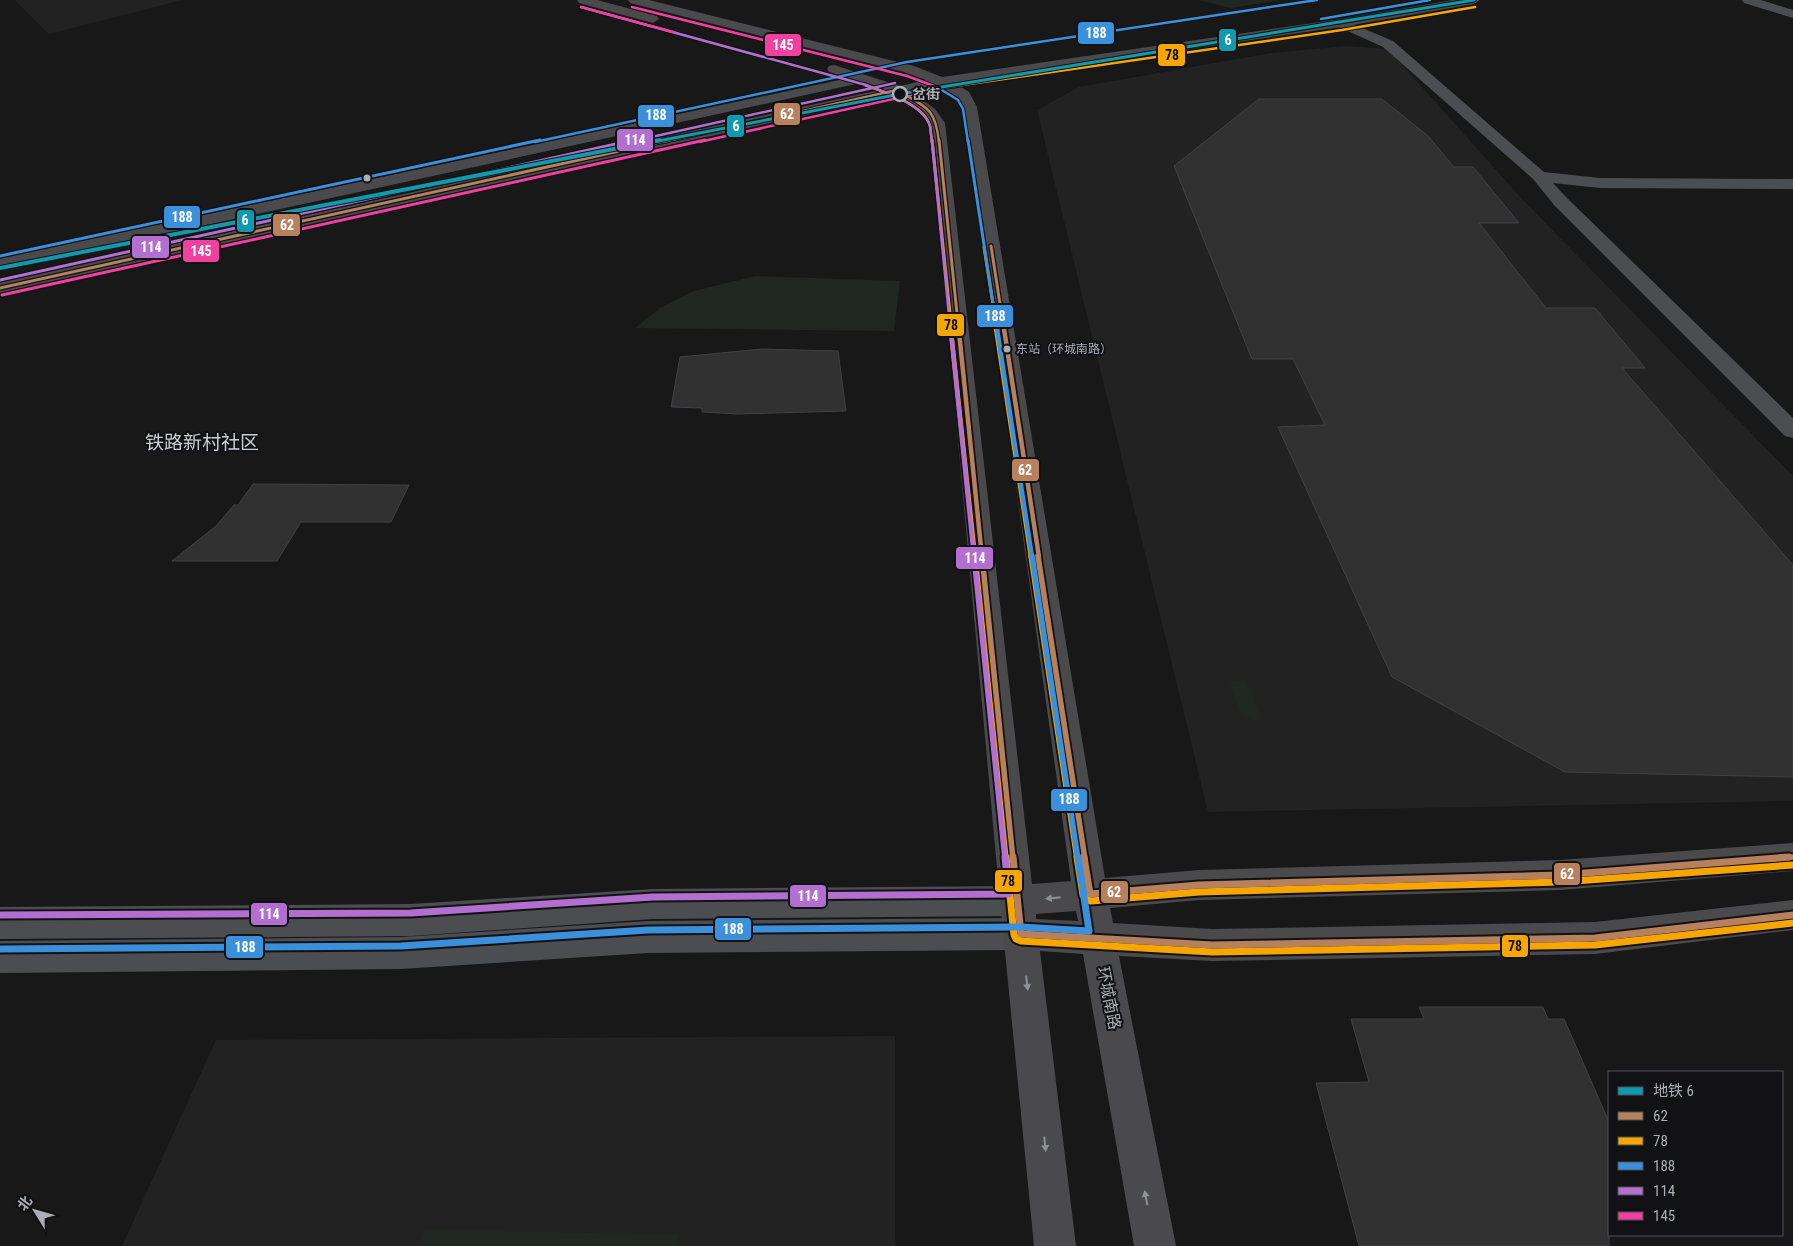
<svg xmlns="http://www.w3.org/2000/svg" width="1793" height="1246" font-family="'Roboto Condensed','Noto Sans SC',sans-serif">
	<style>
		.built { fill: #222223 }
		.green { fill: #202621 }
		.building { fill: #313132; stroke: #404144 }
		.lines { fill: none; stroke-linecap: round; stroke-linejoin: round }
		.minor { fill: #4c4d50; fill-rule: evenodd }
		.major { fill: #4a4a4c; fill-rule: evenodd }
		.bus-1-far4-casing { stroke: #121214; stroke-width: 4.5 }
		.bus-1-far3-casing { stroke: #121214; stroke-width: 5.5 }
		.bus-1-far2-casing { stroke: #121214; stroke-width: 8 }
		.bus-1-far1-casing { stroke: #121214; stroke-width: 9 }
		.bus-1-casing { stroke: #121214; stroke-width: 11 }
		.bus-2-far4-casing { stroke: #121214; stroke-width: 4.5 }
		.bus-2-far3-casing { stroke: #121214; stroke-width: 5.5 }
		.bus-2-far2-casing { stroke: #121214; stroke-width: 8 }
		.bus-2-far1-casing { stroke: #121214; stroke-width: 9 }
		.bus-2-casing { stroke: #121214; stroke-width: 11 }
		.bus-3-far4-casing { stroke: #121214; stroke-width: 4.5 }
		.bus-3-far3-casing { stroke: #121214; stroke-width: 5.5 }
		.bus-3-far2-casing { stroke: #121214; stroke-width: 8 }
		.bus-3-far1-casing { stroke: #121214; stroke-width: 9 }
		.bus-3-casing { stroke: #121214; stroke-width: 11 }
		.bus-4-far4-casing { stroke: #121214; stroke-width: 4.5 }
		.bus-4-far3-casing { stroke: #121214; stroke-width: 5.5 }
		.bus-4-far2-casing { stroke: #121214; stroke-width: 8 }
		.bus-4-far1-casing { stroke: #121214; stroke-width: 9 }
		.bus-4-casing { stroke: #121214; stroke-width: 11 }
		.bus-5-far1-casing { stroke: #121214; stroke-width: 4.5 }
		.bus-5-casing { stroke: #121214; stroke-width: 5.5 }
		.bus-1-far4 { stroke: #b6815c; stroke-width: 2.5 }
		.bus-1-far3 { stroke: #b6815c; stroke-width: 3 }
		.bus-1-far2 { stroke: #b6815c; stroke-width: 4.5 }
		.bus-1-far1 { stroke: #b6815c; stroke-width: 5.5 }
		.bus-1 { stroke: #b6815c; stroke-width: 7 }
		.bus-2-far4 { stroke: #f7a600; stroke-width: 2.5 }
		.bus-2-far3 { stroke: #f7a600; stroke-width: 3 }
		.bus-2-far2 { stroke: #f7a600; stroke-width: 4.5 }
		.bus-2-far1 { stroke: #f7a600; stroke-width: 5.5 }
		.bus-2 { stroke: #f7a600; stroke-width: 7 }
		.bus-3-far4 { stroke: #3a90db; stroke-width: 2.5 }
		.bus-3-far3 { stroke: #3a90db; stroke-width: 3 }
		.bus-3-far2 { stroke: #3a90db; stroke-width: 4.5 }
		.bus-3-far1 { stroke: #3a90db; stroke-width: 5.5 }
		.bus-3 { stroke: #3a90db; stroke-width: 7 }
		.bus-4-far4 { stroke: #b36fd0; stroke-width: 2.5 }
		.bus-4-far3 { stroke: #b36fd0; stroke-width: 3 }
		.bus-4-far2 { stroke: #b36fd0; stroke-width: 4.5 }
		.bus-4-far1 { stroke: #b36fd0; stroke-width: 5.5 }
		.bus-4 { stroke: #b36fd0; stroke-width: 7 }
		.bus-5-far1 { stroke: #f240a1; stroke-width: 2.5 }
		.bus-5 { stroke: #f240a1; stroke-width: 3 }
		.metro-1-far1-casing { stroke: #121214; stroke-width: 5 }
		.metro-1-casing { stroke: #121214; stroke-width: 6 }
		.metro-1-far1 { stroke: #0f9aad; stroke-width: 3 }
		.metro-1 { stroke: #0f9aad; stroke-width: 4 }
		.oneway { fill: #8d9097 }
		.stop-dot { fill: #121214; stroke: #aaaeb7; stroke-width: 2.5 }
		.bus-dot { fill: #aaaeb7; stroke: #121214; stroke-width: 2 }
		.labels { text-anchor: middle; dominant-baseline: central; stroke-width: 4; stroke-linejoin: round; paint-order: stroke }
		.far-bus-label { font-size: 12px; fill: #aaaeb7; stroke: #121214; text-anchor: start }
		.far-stop-label { font-size: 14px; font-weight: bold; fill: #aaaeb7; stroke: #121214; text-anchor: start }
		.street-label { font-size: 16px; fill: #aaaeb7; stroke: #121214 }
		.quarter-label { font-size: 19px; fill: #cbcdd4; stroke: #121214 }
		.line-badge { stroke: #121214; stroke-width: 2 }
		.badge-label { font-size: 14px; text-anchor: middle; font-weight: bold; fill: #fff }
		.pale-badge-label { font-size: 14px; text-anchor: middle; font-weight: bold; fill: #111 }
	</style>
	<rect width="100%" height="100%" fill="#181818"/>
	<path class="built" d="M15 0H182L49 34Z
		M1346 46 1388 49 1523 200 1793 476V801L1208 812 1037 110 1079 87 1271 53Z
		M895 1036V1246H122L216 1040Z"/>
	<path class="green" d="M1198 0H1279L1231 8Z
		M755 276 900 281 894 331 635 328 660 308 694 291Z
		M1246 680 1260 715V719L1257 723 1240 713 1229 682Z
		M425 1229 679 1235 677 1246H420Z"/>
	<path class="building" d="M1259 99H1382L1428 136 1454 167H1473L1519 223H1479L1546 308H1595L1645 368H1622L1793 565V777L1565 772 1392 677 1278 427 1325 425 1293 359H1252L1174 166Z
		M762 349 838 351 846 411 738 414 702 412V408L671 407 680 357Z
		M253 484 409 485 391 522H301L277 561H172L216 526 234 505H238Z
		M1419 1007H1543L1548 1019H1564L1609 1122V1246H1359L1316 1083 1369 1082 1351 1019H1424Z"/>
	<g class="lines">
		<path class="minor" d="M1742 0H1761L1793 10V18L1744 3Z
			M1341 19 1393 41 1544 172 1600 178 1793 179V189L1600 188 1553 183 1566 197 1793 418V438L1785 436 1554 205 1533 179 1383 47 1337 26 1335 23 1337 20Z
			M1017 886 1029 890 1034 901 1029 912 1017 916 653 919 411 936 0 939V907L411 904 653 889Z
			M1021 918 1033 923 1039 934 1033 945 1021 950 648 953 401 969 0 973V941L401 937 648 921Z"/>
		<path class="major" d="M577 0H597L657 16 659 19 653 23 579 3Z
			M628 0H649L914 66 942 77 1341 19 1453 0H1480L1474 4 1341 27 955 83 969 92 977 107 1105 878 1199 870 1560 860 1793 843V871L1560 890 1199 900 1110 908 1113 923 1212 929 1595 922 1793 900V930L1595 954 1212 961 1119 956 1176 1246H1134L1083 954 1040 951 1076 1246H1034L1000 901 929 123C921 111 910 102 896 95L0 294V282L884 89 865 82 0 270V258L849 78 829 72 827 69 829 66 834 65 900 86 926 80 904 72 630 3ZM939 86 958 98 963 107 1071 881 1032 884 945 123 935 109 912 92ZM1076 911 1078 921 1036 919V914Z"/>
		<defs>
			<path id="bus-1-far4" d="M663 142 897 90C926 108 935 106 939 142"/>
			<path id="bus-1-far3" d="M939 140 958 323
				M991 246 1003 323
				M0 288 669 140"/>
			<path id="bus-1-far2" d="M958 322 982 557
				M1003 322 1039 557"/>
			<path id="bus-1-far1" d="M982 556 1013 859
				M1038 556 1085 859
				M1773 859 1793 857"/>
			<path id="bus-1" d="M1013 857 1021 934 1212 945 1595 938 1793 915
				M1084 857 1090 894 1199 885 1560 875 1789 857"/>
			<path id="bus-2-far4" d="M865 85C884 92 924 104 930 126 931 131 931 137 932 142
				M942 88 1342 30 1475 7"/>
			<path id="bus-2-far3" d="M932 140 951 323
				M984 247 996 323"/>
			<path id="bus-2-far2" d="M950 322 975 557
				M995 322 1031 557"/>
			<path id="bus-2-far1" d="M975 556 1006 859
				M1031 556 1077 859"/>
			<path id="bus-2" d="M1006 857 1014 935 1016 939 1021 941 1212 952 1595 945 1793 923
				M1077 857 1083 895 1086 900 1091 901 1199 892 1561 882 1793 865"/>
			<path id="bus-3-far4" d="M1321 19 1430 0
				M937 87 958 100 963 109 968 142
				M535 142 907 62 1317 0"/>
			<path id="bus-3-far3" d="M968 140 996 323
				M0 256 540 140"/>
			<path id="bus-3-far2" d="M996 322 1032 557"/>
			<path id="bus-3-far1" d="M1032 556 1078 859"/>
			<path id="bus-3" d="M0 949 401 946 648 930 1021 927 1089 931 1078 857"/>
			<path id="bus-4-far4" d="M581 7 866 85C885 92 924 105 930 126 931 131 931 137 932 142
				M629 142 895 83"/>
			<path id="bus-4-far3" d="M932 140 950 323
				M0 280 634 140"/>
			<path id="bus-4-far2" d="M950 322 974 557"/>
			<path id="bus-4-far1" d="M974 556 1005 859"/>
			<path id="bus-4" d="M0 915 411 913 653 897 1009 894 1005 857"/>
			<path id="bus-5-far1" d="M581 7 673 32
				M632 7 907 76 934 86
				M699 142 943 88"/>
			<path id="bus-5" d="M2 295 705 140"/>
		</defs>
		<use href="#bus-1-far4" class="bus-1-far4-casing"/>
		<use href="#bus-1-far3" class="bus-1-far3-casing"/>
		<use href="#bus-1-far2" class="bus-1-far2-casing"/>
		<use href="#bus-1-far1" class="bus-1-far1-casing"/>
		<use href="#bus-1" class="bus-1-casing"/>
		<use href="#bus-2-far4" class="bus-2-far4-casing"/>
		<use href="#bus-2-far3" class="bus-2-far3-casing"/>
		<use href="#bus-2-far2" class="bus-2-far2-casing"/>
		<use href="#bus-2-far1" class="bus-2-far1-casing"/>
		<use href="#bus-2" class="bus-2-casing"/>
		<use href="#bus-3-far4" class="bus-3-far4-casing"/>
		<use href="#bus-3-far3" class="bus-3-far3-casing"/>
		<use href="#bus-3-far2" class="bus-3-far2-casing"/>
		<use href="#bus-3-far1" class="bus-3-far1-casing"/>
		<use href="#bus-3" class="bus-3-casing"/>
		<use href="#bus-4-far4" class="bus-4-far4-casing"/>
		<use href="#bus-4-far3" class="bus-4-far3-casing"/>
		<use href="#bus-4-far2" class="bus-4-far2-casing"/>
		<use href="#bus-4-far1" class="bus-4-far1-casing"/>
		<use href="#bus-4" class="bus-4-casing"/>
		<use href="#bus-5-far1" class="bus-5-far1-casing"/>
		<use href="#bus-5" class="bus-5-casing"/>
		<use href="#bus-1-far4" class="bus-1-far4"/>
		<use href="#bus-1-far3" class="bus-1-far3"/>
		<use href="#bus-1-far2" class="bus-1-far2"/>
		<use href="#bus-1-far1" class="bus-1-far1"/>
		<use href="#bus-1" class="bus-1"/>
		<use href="#bus-2-far4" class="bus-2-far4"/>
		<use href="#bus-2-far3" class="bus-2-far3"/>
		<use href="#bus-2-far2" class="bus-2-far2"/>
		<use href="#bus-2-far1" class="bus-2-far1"/>
		<use href="#bus-2" class="bus-2"/>
		<use href="#bus-3-far4" class="bus-3-far4"/>
		<use href="#bus-3-far3" class="bus-3-far3"/>
		<use href="#bus-3-far2" class="bus-3-far2"/>
		<use href="#bus-3-far1" class="bus-3-far1"/>
		<use href="#bus-3" class="bus-3"/>
		<use href="#bus-4-far4" class="bus-4-far4"/>
		<use href="#bus-4-far3" class="bus-4-far3"/>
		<use href="#bus-4-far2" class="bus-4-far2"/>
		<use href="#bus-4-far1" class="bus-4-far1"/>
		<use href="#bus-4" class="bus-4"/>
		<use href="#bus-5-far1" class="bus-5-far1"/>
		<use href="#bus-5" class="bus-5"/>
		<defs>
			<path id="metro-1-far1" d="M653 142 905 93 1474 0"/>
			<path id="metro-1" d="M0 268 660 140"/>
		</defs>
		<use href="#metro-1-far1" class="metro-1-far1-casing"/>
		<use href="#metro-1" class="metro-1-casing"/>
		<use href="#metro-1-far1" class="metro-1-far1"/>
		<use href="#metro-1" class="metro-1"/>
	</g>
	<defs><path id="oneway-solid" d="M-6-.8H1V-3.2L6.5 0L1 3.2V.8H-6Z" transform="scale(1.25)"/></defs>
	<g class="oneway">
		<use href="#oneway-solid" transform="translate(1053 898) rotate(174)"/>
		<use href="#oneway-solid" transform="translate(1027 983) rotate(83)"/>
		<use href="#oneway-solid" transform="translate(1045 1144) rotate(84)"/>
		<use href="#oneway-solid" transform="translate(1146 1198) rotate(-101)"/>
	</g>
	<circle class="stop-dot" cx="900" cy="94" r="7"/>
	<g class="bus-dot">
		<circle cx="367" cy="178" r="4.5"/>
		<circle cx="1007" cy="349" r="4.5"/>
	</g>
	<g class="labels">
		<g class="far-bus-label">
			<text x="1016" y="349">东站（环城南路）</text>
		</g>
		<g class="far-stop-label">
			<text x="912" y="94">岔街</text>
		</g>
		<g class="street-label">
			<text transform="translate(1109 998) rotate(79)">环城南路</text>
		</g>
		<g class="quarter-label">
			<text x="202" y="442">铁路新村社区</text>
		</g>
	</g>
	<g class="line-badge">
		<rect x="1077" y="21" width="38" height="24" rx="5" fill="#3a90db"/>
		<rect x="1218" y="28" width="19" height="24" rx="5" fill="#0f9aad"/>
		<rect x="764" y="33" width="38" height="24" rx="5" fill="#f240a1"/>
		<rect x="1157" y="43" width="29" height="24" rx="5" fill="#f7a600"/>
		<rect x="773" y="102" width="28" height="24" rx="5" fill="#b6815c"/>
		<rect x="637" y="104" width="38" height="24" rx="5" fill="#3a90db"/>
		<rect x="726" y="114" width="19" height="24" rx="5" fill="#0f9aad"/>
		<rect x="616" y="128" width="38" height="24" rx="5" fill="#b36fd0"/>
		<rect x="163" y="205" width="38" height="24" rx="5" fill="#3a90db"/>
		<rect x="236" y="209" width="19" height="24" rx="5" fill="#0f9aad"/>
		<rect x="272" y="213" width="29" height="24" rx="5" fill="#b6815c"/>
		<rect x="131" y="235" width="39" height="24" rx="5" fill="#b36fd0"/>
		<rect x="182" y="239" width="38" height="24" rx="5" fill="#f240a1"/>
		<rect x="976" y="304" width="38" height="24" rx="5" fill="#3a90db"/>
		<rect x="936" y="313" width="29" height="24" rx="5" fill="#f7a600"/>
		<rect x="1011" y="458" width="29" height="24" rx="5" fill="#b6815c"/>
		<rect x="955" y="546" width="39" height="24" rx="5" fill="#b36fd0"/>
		<rect x="1050" y="788" width="38" height="24" rx="5" fill="#3a90db"/>
		<rect x="1553" y="862" width="28" height="24" rx="5" fill="#b6815c"/>
		<rect x="994" y="869" width="29" height="24" rx="5" fill="#f7a600"/>
		<rect x="1100" y="880" width="29" height="24" rx="5" fill="#b6815c"/>
		<rect x="789" y="884" width="38" height="24" rx="5" fill="#b36fd0"/>
		<rect x="250" y="902" width="38" height="24" rx="5" fill="#b36fd0"/>
		<rect x="714" y="917" width="38" height="24" rx="5" fill="#3a90db"/>
		<rect x="1501" y="934" width="28" height="24" rx="5" fill="#f7a600"/>
		<rect x="225" y="935" width="39" height="24" rx="5" fill="#3a90db"/>
	</g>
	<g class="badge-label">
		<text x="1096" y="38">188</text>
		<text x="1228" y="45">6</text>
		<text x="783" y="50">145</text>
		<text x="787" y="119">62</text>
		<text x="656" y="120">188</text>
		<text x="736" y="131">6</text>
		<text x="635" y="145">114</text>
		<text x="182" y="222">188</text>
		<text x="245" y="225">6</text>
		<text x="287" y="230">62</text>
		<text x="151" y="252">114</text>
		<text x="201" y="256">145</text>
		<text x="995" y="321">188</text>
		<text x="1025" y="475">62</text>
		<text x="975" y="563">114</text>
		<text x="1069" y="804">188</text>
		<text x="1567" y="879">62</text>
		<text x="1114" y="897">62</text>
		<text x="808" y="901">114</text>
		<text x="269" y="919">114</text>
		<text x="733" y="934">188</text>
		<text x="245" y="952">188</text>
	</g>
	<g class="pale-badge-label">
		<text x="1172" y="60">78</text>
		<text x="951" y="330">78</text>
		<text x="1008" y="886">78</text>
		<text x="1515" y="951">78</text>
	</g>
	<rect x="1608" y="1071" width="175" height="165" fill="#121214" stroke="#4f5055"/>
	<rect x="1618" y="1087" width="25" height="8" fill="#0f9aad" stroke="#4f5055"/>
	<text x="1653" y="1096" font-size="15" fill="#aaaeb7">地铁 6</text>
	<rect x="1618" y="1112" width="25" height="8" fill="#b6815c" stroke="#4f5055"/>
	<text x="1653" y="1121" font-size="15" fill="#aaaeb7">62</text>
	<rect x="1618" y="1137" width="25" height="8" fill="#f7a600" stroke="#4f5055"/>
	<text x="1653" y="1146" font-size="15" fill="#aaaeb7">78</text>
	<rect x="1618" y="1162" width="25" height="8" fill="#3a90db" stroke="#4f5055"/>
	<text x="1653" y="1171" font-size="15" fill="#aaaeb7">188</text>
	<rect x="1618" y="1187" width="25" height="8" fill="#b36fd0" stroke="#4f5055"/>
	<text x="1653" y="1196" font-size="15" fill="#aaaeb7">114</text>
	<rect x="1618" y="1212" width="25" height="8" fill="#f240a1" stroke="#4f5055"/>
	<text x="1653" y="1221" font-size="15" fill="#aaaeb7">145</text>
	<g transform="translate(35 1211) rotate(307)" stroke="#121214" stroke-width="4" paint-order="stroke">
	<path d="M0-4L9 19L0 12L-9 19Z" fill="#aaaeb7"/>
	<text y="-8" font-size="14" font-weight="bold" text-anchor="middle" fill="#aaaeb7">北</text>
	</g>
</svg>
